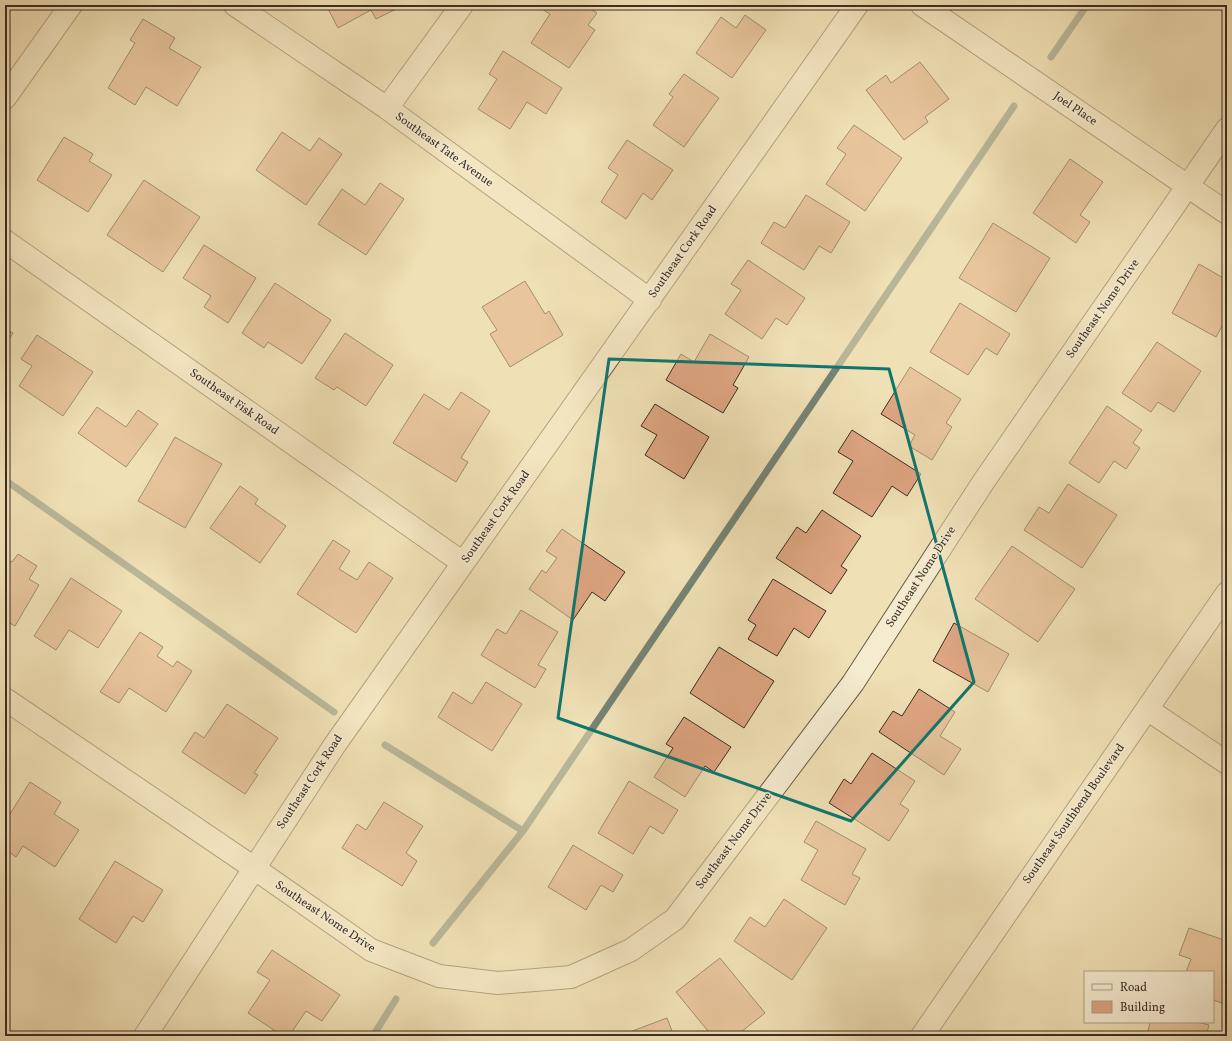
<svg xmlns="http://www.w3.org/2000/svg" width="1232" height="1041" font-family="Vollkorn,serif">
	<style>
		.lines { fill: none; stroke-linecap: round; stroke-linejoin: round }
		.stream { stroke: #758375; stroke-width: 7 }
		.building { fill: #dea582; stroke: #3c2d25 }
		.minor-casing { stroke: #695a49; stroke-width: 24 }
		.minor { stroke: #f5ebcf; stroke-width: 22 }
		.marked { fill: none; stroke: #0f766e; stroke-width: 3; stroke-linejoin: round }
		.labels { text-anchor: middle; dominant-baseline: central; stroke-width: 3; stroke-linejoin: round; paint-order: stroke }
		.street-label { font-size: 12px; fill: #3c2d25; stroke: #f5ebcf }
	</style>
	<rect width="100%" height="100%" fill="#f0e0b5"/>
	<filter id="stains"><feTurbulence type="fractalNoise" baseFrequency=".005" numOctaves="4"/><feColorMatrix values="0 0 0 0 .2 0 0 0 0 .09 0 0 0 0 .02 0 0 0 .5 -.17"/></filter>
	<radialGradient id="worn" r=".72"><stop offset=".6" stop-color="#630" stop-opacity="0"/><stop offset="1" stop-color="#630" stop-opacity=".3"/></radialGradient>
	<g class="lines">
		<path class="stream" d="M1051 57 1087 5
			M5 480 334 712
			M385 745 523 831
			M433 943 523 831 1014 106
			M373 1036 396 999"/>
	</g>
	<path class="building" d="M326 5H394L396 9 376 19 371 10 338 28Z
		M538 5H584L597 13 588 25 595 30 569 68 531 43 550 14 537 6Z
		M745 15 766 30 732 78 696 53 721 17 736 28Z
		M143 19 175 38 169 48 201 67 177 106 146 87 135 105 108 88 135 43 130 40Z
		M503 51 562 88 546 114 527 102 510 129 478 109 497 79 489 74Z
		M920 62 949 99 925 117 928 122 904 140 866 90 886 75 891 83Z
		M684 74 719 98 684 147 653 125 673 97 669 94Z
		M854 125 902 158 865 211 826 184 846 154 837 148Z
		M282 132 310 151 319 138 342 154 306 205 256 170Z
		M64 137 93 154 89 161 112 175 88 212 37 180Z
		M627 140 673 170 652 200 643 193 626 219 601 202 618 175 608 168Z
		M1070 159 1103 182 1080 215 1090 222 1076 243 1033 213Z
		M144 180 200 217 163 272 107 235Z
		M380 183 404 199 366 255 318 224 342 189 365 205Z
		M806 195 850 222 831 253 819 246 804 270 761 243 774 222 785 228Z
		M993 223 1050 258 1016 312 959 278Z
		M204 245 256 278 228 323 204 307 211 296 183 278Z
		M748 260 805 298 787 325 776 318 762 339 725 314 741 290 731 284Z
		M1199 264 1227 280V322L1225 321 1216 337 1172 313Z
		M525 281 545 314 549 311 563 335 510 367 490 334 497 330 482 307Z
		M275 283 331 320 302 364 268 342 264 348 242 333Z
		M960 303 1010 334 997 355 986 348 968 375 930 352Z
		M5 329 13 333 5 346Z
		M345 333 393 365 366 406 337 387 334 390 315 378Z
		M710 334 749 357 733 385 738 388 723 413 666 380 681 354 694 362Z
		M37 335 93 372 63 416 19 386 32 366 21 359Z
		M1157 342 1201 371 1174 412 1158 402 1151 412 1122 393Z
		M910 367 961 399 946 423 952 427 932 460 909 446 915 435 881 414Z
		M461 392 490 411 461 458 468 462 456 482 393 443 424 394 449 410Z
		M655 404 709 437 684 479 645 455 657 435 641 426Z
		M1107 406 1142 430 1133 443 1140 448 1126 469 1114 461 1099 483 1069 463Z
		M97 407 126 427 138 410 158 424 126 467 78 433Z
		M852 430 921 474 907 496 892 486 872 517 833 493 853 461 838 452Z
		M175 437 222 464 185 528 138 501Z
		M1068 484 1117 515 1082 568 1024 530 1039 507 1049 513Z
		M240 486 258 499 255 504 286 526 260 563 210 528Z
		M822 510 861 536 841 566 847 570 831 594 776 558 797 527 806 533Z
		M562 529 625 572 605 601 592 592 573 620 529 589 542 570 546 573 557 558 546 551Z
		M333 540 350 551 339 569 357 580 369 562 393 578 356 633 297 594Z
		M1012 546 1075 589 1038 642 975 599Z
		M18 554 37 566 29 579 39 585 15 626 5 620V558L12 562Z
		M71 578 122 611 98 648 69 630 56 650 34 636Z
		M773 579 826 611 809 638 794 628 777 656 748 639 756 625 748 620Z
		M521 610 558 632 538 665 546 669 535 688 481 655 497 629 506 634Z
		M954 623 1009 654 988 692 933 661Z
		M140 632 163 647 157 656 173 667 177 661 192 671 166 712 129 688 119 703 100 692Z
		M719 647 774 681 744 728 690 693Z
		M486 682 522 704 492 751 438 717 453 692 472 704Z
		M919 689 955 712 940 736 961 749 944 775 879 732 893 711 902 716Z
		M227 704 278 738 254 773 258 775 245 794 182 752 195 732 204 738Z
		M684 717 731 747 714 772 705 766 685 797 654 777 673 748 666 744Z
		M872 753 915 781 900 804 909 810 889 841 829 803 844 779 851 784Z
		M629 781 678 810 663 834 650 826 633 854 598 833Z
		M30 782 61 802 54 814 79 830 55 867 23 846 16 857 5 849V822Z
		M384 802 423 826 406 853 417 861 402 886 342 848 357 824 366 830Z
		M816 821 866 849 852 874 860 878 845 905 801 880 818 850 804 842Z
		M573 845 623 875 613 892 601 885 586 910 548 887Z
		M115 861 163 890 143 922 133 916 116 943 79 919Z
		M784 899 827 928 792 980 734 941 750 917 765 927Z
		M1189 928 1227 941V990L1222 1003 1213 1000V972H1186L1191 959 1179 955Z
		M272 950 340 995 322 1021 306 1011 289 1036H283L248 1013 270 980 257 972Z
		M720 958 765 1013 736 1036H712L676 992Z
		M667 1018 674 1036H619Z
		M1150 1022H1197L1209 1025 1206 1036H1147Z"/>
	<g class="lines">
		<defs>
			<path id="minor" d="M235 5 387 108 650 300
				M922 5 1227 213
				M5 98 71 5
				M387 108 462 5
				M5 241 463 563
				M5 699 254 868 371 950 439 976 498 983 571 977 631 950 675 919 853 683 984 481 1227 129
				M1147 709 1227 763
				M145 1036 334 746 857 5
				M922 1036 1227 593"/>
		</defs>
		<use href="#minor" class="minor-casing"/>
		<use href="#minor" class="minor"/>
	</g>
	<path d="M0 0H1232V1041H0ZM609 359 889 369 974 682 851 821 558 718Z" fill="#f0e0b5" fill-opacity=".55" fill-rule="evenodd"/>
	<path class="marked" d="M609 359 889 369 974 682 851 821 558 718Z"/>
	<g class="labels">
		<g class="street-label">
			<text transform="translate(1075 109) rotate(34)">Joel Place</text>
			<text transform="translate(444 150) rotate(36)">Southeast Tate Avenue</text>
			<text transform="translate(683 252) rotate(-55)">Southeast Cork Road</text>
			<text transform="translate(1103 309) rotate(-55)">Southeast Nome Drive</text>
			<text transform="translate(234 402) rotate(35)">Southeast Fisk Road</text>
			<text transform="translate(496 517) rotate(-55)">Southeast Cork Road</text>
			<text transform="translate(921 577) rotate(-57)">Southeast Nome Drive</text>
			<text transform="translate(310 782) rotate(-57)">Southeast Cork Road</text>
			<text transform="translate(1074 814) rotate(-55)">Southeast Southbend Boulevard</text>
			<text transform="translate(734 841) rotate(-53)">Southeast Nome Drive</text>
			<text transform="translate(325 917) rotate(34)">Southeast Nome Drive</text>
		</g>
	</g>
	<rect width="1232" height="1041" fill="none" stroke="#f0e0b5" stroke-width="20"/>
	<rect x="6" y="6" width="1220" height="1029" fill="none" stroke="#3c2d25" stroke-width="2"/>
	<rect x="10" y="10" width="1212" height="1021" fill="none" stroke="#3c2d25"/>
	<rect x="1084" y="971" width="130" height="52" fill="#f5ebcf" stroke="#ab9f8b"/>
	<rect x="1092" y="984" width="20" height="6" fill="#f5ebcf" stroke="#ab9f8b"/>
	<text x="1120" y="991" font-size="12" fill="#3c2d25">Road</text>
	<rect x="1092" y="1001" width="20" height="12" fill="#dea582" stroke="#ab9f8b"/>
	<text x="1120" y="1011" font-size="12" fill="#3c2d25">Building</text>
	<rect width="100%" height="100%" filter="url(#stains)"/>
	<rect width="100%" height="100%" fill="url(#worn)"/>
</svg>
